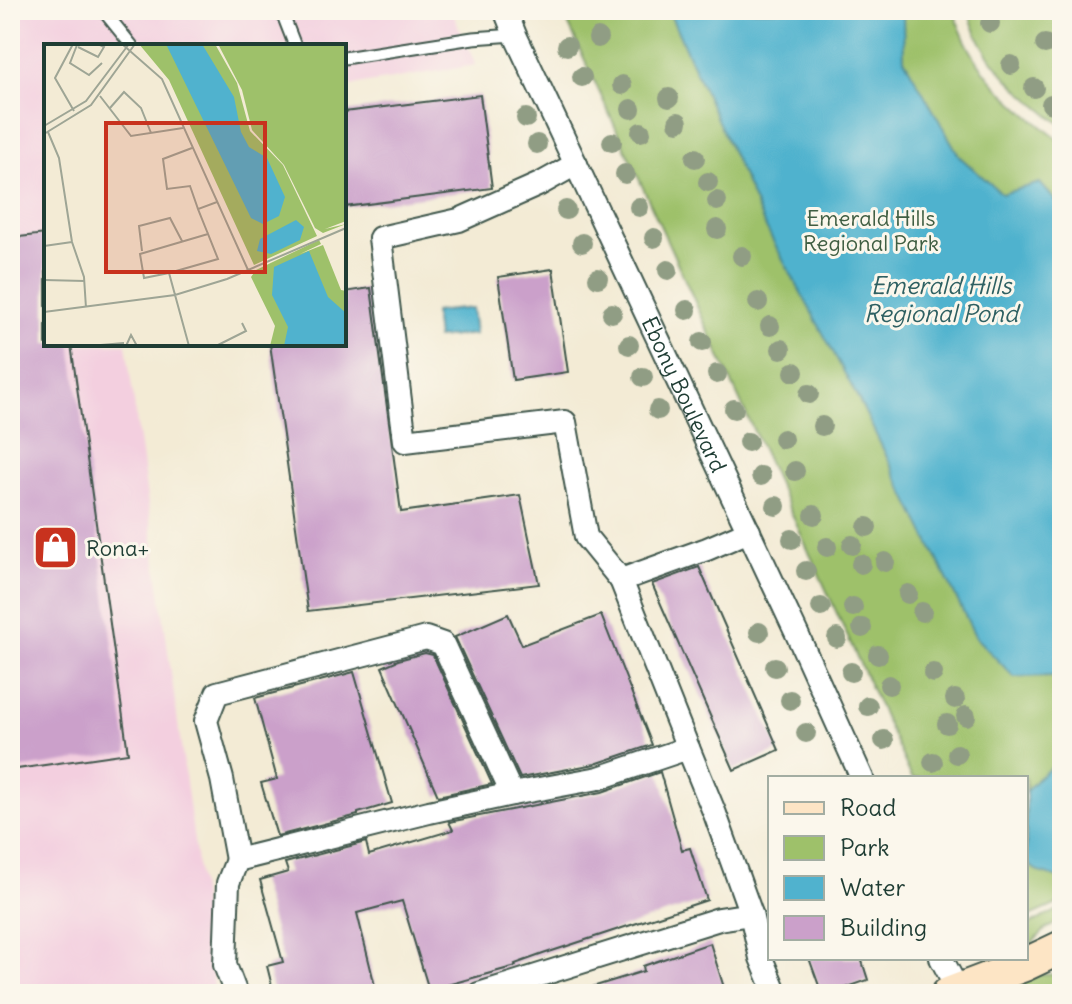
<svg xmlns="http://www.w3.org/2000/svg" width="1072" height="1004" font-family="Delius,sans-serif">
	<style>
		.built { fill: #f3cfdf }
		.green { fill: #9ec16a; stroke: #5e7f4f; stroke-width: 2 }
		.water { fill: #50b2ce; stroke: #387881; stroke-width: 2 }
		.building { fill: #cba0ca }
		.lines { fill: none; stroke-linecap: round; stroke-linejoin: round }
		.lane-casing { stroke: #3f574c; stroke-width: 15 }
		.street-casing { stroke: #3f574c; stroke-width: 26 }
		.secondary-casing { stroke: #3f574c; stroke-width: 36 }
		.lane { stroke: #fff; stroke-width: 11 }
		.street { stroke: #fff; stroke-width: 22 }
		.secondary { stroke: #fde5c5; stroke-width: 32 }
		.tree { fill: #909d84 }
		.labels { text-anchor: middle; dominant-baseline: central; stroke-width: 6; stroke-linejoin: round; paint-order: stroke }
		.park-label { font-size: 22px; fill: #3f5e42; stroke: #fbf7ec }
		.street-label { font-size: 22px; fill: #1f3d34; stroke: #fbf7ec }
		.poi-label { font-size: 22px; fill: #1f3d34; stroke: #fbf7ec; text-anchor: start }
		.water-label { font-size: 24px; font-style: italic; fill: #2e6062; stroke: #fbf7ec }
		.inset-road { fill: none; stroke: #9ea595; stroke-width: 2 }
		.view { fill: #c8321e; fill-opacity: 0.15; stroke: #c8321e; stroke-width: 4 }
		.inset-edge { fill: none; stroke: #1f3d34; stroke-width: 4 }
	</style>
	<rect width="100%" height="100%" fill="#fbf7ec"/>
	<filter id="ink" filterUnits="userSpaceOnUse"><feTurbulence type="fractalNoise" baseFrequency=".0125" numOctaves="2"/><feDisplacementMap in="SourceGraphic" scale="16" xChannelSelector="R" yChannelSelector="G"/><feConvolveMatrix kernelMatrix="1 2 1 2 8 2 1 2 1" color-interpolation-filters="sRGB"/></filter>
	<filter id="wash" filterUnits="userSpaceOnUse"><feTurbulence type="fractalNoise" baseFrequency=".006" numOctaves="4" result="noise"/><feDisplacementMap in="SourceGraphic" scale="32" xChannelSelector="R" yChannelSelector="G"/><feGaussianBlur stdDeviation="1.8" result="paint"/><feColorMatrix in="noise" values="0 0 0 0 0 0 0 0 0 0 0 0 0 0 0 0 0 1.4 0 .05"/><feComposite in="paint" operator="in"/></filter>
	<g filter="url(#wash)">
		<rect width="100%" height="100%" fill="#f3ebd5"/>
		<path class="built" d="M10 10H451L476 65 344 87V46H46V344H126L215 994H10Z"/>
		<path class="green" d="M562 10H954C971 73 1014 103 1062 143V902L1026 918V778H912Z
			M968 10H1062V125C1020 92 983 64 968 10Z
			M1062 908V920L1046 929 1026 949V926Z
			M1062 974V994H1010L1012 987 1038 975Z"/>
		<path class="water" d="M668 10H903L904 59 960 157 1002 194 1040 183 1062 208V674L1057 676 1014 677 976 638 858 398 765 226Z
			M472 308 475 334 437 338 434 312Z
			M1062 759V879L1039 872 1026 863V791L1038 778Z"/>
		<g id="blocks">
			<path class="building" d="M480 95 492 188 344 207V112Z
				M46 234V344H71L128 753 10 770V238Z
				M553 269 568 372 513 380 498 277Z
				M371 288 401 512 520 495 539 584 308 611 270 344H344V292Z
				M699 567 779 750 734 770 652 584Z
				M508 614 522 645 601 615 652 745 595 764 520 778 455 637Z
				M425 653 433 655 492 784 438 796 382 667 398 660Z
				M354 672 392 803 358 813V815L277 836 261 783 277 779 255 698Z
				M660 772 682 850 690 848 707 900 543 954 515 964 516 966 429 990 402 901 357 913 377 994H274L267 966 283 962 260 880 288 872 285 863 366 842 369 855 453 830 449 822 602 792Z
				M710 943 726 994H587L586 989 644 971 643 966Z
				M809 958H861L868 980 828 994H822Z"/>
		</g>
	</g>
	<g filter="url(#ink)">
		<use href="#blocks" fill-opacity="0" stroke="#3f574c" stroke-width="2"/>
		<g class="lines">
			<defs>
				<path id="lane" d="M103 10 132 46
					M281 10 295 46
					M344 58 473 38 515 35"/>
				<g id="street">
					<path id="s1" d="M505 10 515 35 797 634 862 778"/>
					<path d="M576 164 540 184 459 220 380 238 405 441 565 422 586 537 621 580"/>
					<path d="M688 748 621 580 707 549 749 531"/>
					<path d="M237 860 222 779 206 721 217 693 426 638 443 644 512 794"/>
					<path d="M751 914 761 958 774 989"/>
					<path d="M941 958 958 990"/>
					<path d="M236 994 225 965 228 883 237 860 429 812 512 794 599 778 688 748 715 814 751 914 719 919 479 994"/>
				</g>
				<path id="secondary" d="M948 994 1024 965 1062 947"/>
			</defs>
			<use href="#lane" class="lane-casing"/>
			<use href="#street" class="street-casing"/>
			<use href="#secondary" class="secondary-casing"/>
			<use href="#lane" class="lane"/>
			<use href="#street" class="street"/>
			<use href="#secondary" class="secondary"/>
		</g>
		<g class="tree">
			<circle cx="990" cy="23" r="10"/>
			<circle cx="598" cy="38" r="10"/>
			<circle cx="1045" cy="44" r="10"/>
			<circle cx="567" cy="46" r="10"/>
			<circle cx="1011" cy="65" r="10"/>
			<circle cx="582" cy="77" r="10"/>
			<circle cx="622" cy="85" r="10"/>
			<circle cx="1034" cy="88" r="10"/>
			<circle cx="669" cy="98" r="10"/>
			<circle cx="1051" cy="104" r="10"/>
			<circle cx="631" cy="109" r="10"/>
			<circle cx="526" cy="118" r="10"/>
			<circle cx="678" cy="122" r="10"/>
			<circle cx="641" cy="132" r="10"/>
			<circle cx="612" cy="142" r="10"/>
			<circle cx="537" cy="144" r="10"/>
			<circle cx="695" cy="158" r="10"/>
			<circle cx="625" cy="174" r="10"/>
			<circle cx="708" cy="182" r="10"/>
			<circle cx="717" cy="201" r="10"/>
			<circle cx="639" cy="207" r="10"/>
			<circle cx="566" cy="210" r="10"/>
			<circle cx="717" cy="229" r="10"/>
			<circle cx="654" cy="238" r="10"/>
			<circle cx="582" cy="243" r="10"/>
			<circle cx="742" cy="256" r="10"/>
			<circle cx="668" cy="270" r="10"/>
			<circle cx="598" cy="278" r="10"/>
			<circle cx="758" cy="302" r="10"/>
			<circle cx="687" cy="310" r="10"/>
			<circle cx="612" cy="313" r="10"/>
			<circle cx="770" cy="326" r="10"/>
			<circle cx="702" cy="342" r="10"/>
			<circle cx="629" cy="345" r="10"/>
			<circle cx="781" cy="349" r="10"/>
			<circle cx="794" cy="372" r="10"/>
			<circle cx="717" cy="374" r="10"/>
			<circle cx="643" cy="377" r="10"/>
			<circle cx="809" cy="394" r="10"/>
			<circle cx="734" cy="409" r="10"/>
			<circle cx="658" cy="410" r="10"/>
			<circle cx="822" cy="426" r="10"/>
			<circle cx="783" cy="439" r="10"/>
			<circle cx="748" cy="442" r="10"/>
			<circle cx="795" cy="471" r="10"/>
			<circle cx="761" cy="476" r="10"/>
			<circle cx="776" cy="506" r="10"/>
			<circle cx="814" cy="515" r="10"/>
			<circle cx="867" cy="527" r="10"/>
			<circle cx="792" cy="539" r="10"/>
			<circle cx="852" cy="545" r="10"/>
			<circle cx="827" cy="547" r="10"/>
			<circle cx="885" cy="562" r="10"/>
			<circle cx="861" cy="564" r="10"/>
			<circle cx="806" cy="571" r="10"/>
			<circle cx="908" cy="594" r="10"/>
			<circle cx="821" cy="607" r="10"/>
			<circle cx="853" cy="607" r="10"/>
			<circle cx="922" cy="612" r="10"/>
			<circle cx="862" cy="628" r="10"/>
			<circle cx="759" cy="632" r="10"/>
			<circle cx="837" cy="638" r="10"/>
			<circle cx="878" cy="655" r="10"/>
			<circle cx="775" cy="667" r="10"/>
			<circle cx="851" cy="672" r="10"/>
			<circle cx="933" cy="673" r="10"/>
			<circle cx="889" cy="685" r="10"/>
			<circle cx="955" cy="699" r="10"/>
			<circle cx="790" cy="700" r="10"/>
			<circle cx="868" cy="706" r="10"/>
			<circle cx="966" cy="716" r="10"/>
			<circle cx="947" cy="724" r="10"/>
			<circle cx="806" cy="733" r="10"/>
			<circle cx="884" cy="740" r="10"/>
			<circle cx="957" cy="754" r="10"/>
			<circle cx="933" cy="762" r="10"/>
		</g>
	</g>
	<defs>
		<symbol id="shop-square" viewBox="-11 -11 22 22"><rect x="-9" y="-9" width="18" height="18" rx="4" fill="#c8321e" stroke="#fbf7ec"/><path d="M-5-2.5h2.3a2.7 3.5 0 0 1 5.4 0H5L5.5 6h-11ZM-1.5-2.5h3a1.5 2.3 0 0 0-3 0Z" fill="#fff"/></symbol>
	</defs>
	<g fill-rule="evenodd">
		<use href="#shop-square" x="30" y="522" width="51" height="51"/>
	</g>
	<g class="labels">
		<g class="park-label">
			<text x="871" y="218">Emerald Hills<tspan x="871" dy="25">Regional Park</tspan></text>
		</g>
		<g class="street-label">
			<text stroke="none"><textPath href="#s1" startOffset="424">Ebony Boulevard</textPath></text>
		</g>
		<g class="poi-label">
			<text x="86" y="548">Rona+</text>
		</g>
		<g class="water-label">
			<text x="941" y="285">Emerald Hills<tspan x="941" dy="28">Regional Pond</tspan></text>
		</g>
	</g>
	<g transform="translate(44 44)">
		<rect width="302" height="302" fill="#f3ebd5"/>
		<path d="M95 0H171L193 39 206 87 239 121 273 192 210 221 125 36ZM174 0H302V177L281 185 302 180 279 189 271 184 240 121 208 86 198 46ZM275 196 277 200 256 210 279 201 297 246 302 247V302H226L231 282 207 233 212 226Z" fill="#9ec16a"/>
		<path d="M122 0H158L190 53 197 88 205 103 223 114 241 153 235 172 219 180 207 174ZM252 176 260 183 256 196 227 210 213 207 216 195ZM265 207 284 253 302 269V302H240L244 283 228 251 230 223Z" fill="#50b2ce"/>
		<path class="inset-road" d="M29 0 11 34 30 67M78 0 118 35 204 226M33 1 26 19 45 31 58 19M34 3 54 13 60 3 54 0M56 52 87 92 139 84M66 64 80 48 97 64 107 89M0 82 42 57 85 0M4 88 15 114 28 198 40 233 42 264M0 90 47 61 91 0M148 104 119 115 123 145 146 142 154 165M164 190 154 165 173 158M0 202 28 198M98 207 95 182 126 174 138 197M125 229 174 215 164 190 96 210 100 234 125 229 145 302M0 236 41 237M0 268 131 251 183 235 302 184M45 302 80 299M82 302 87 291 93 302M172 302 202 287 198 279"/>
		<path class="view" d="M62 79H221V228H62Z"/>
		<rect width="302" height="302" class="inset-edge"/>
	</g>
	<rect width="1072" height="1004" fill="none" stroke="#fbf7ec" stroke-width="40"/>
	<rect x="768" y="776" width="260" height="184" fill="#fbf7ec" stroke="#a3ada2" stroke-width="2"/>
	<rect x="784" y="802" width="40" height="12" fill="#fde5c5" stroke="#a3ada2" stroke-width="2"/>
	<text x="840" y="816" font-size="24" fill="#1f3d34">Road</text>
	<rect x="784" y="836" width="40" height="24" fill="#9ec16a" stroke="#a3ada2" stroke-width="2"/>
	<text x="840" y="856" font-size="24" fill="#1f3d34">Park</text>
	<rect x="784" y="876" width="40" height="24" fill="#50b2ce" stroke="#a3ada2" stroke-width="2"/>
	<text x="840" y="896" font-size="24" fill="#1f3d34">Water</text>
	<rect x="784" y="916" width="40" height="24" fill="#cba0ca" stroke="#a3ada2" stroke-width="2"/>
	<text x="840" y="936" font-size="24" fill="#1f3d34">Building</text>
</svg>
